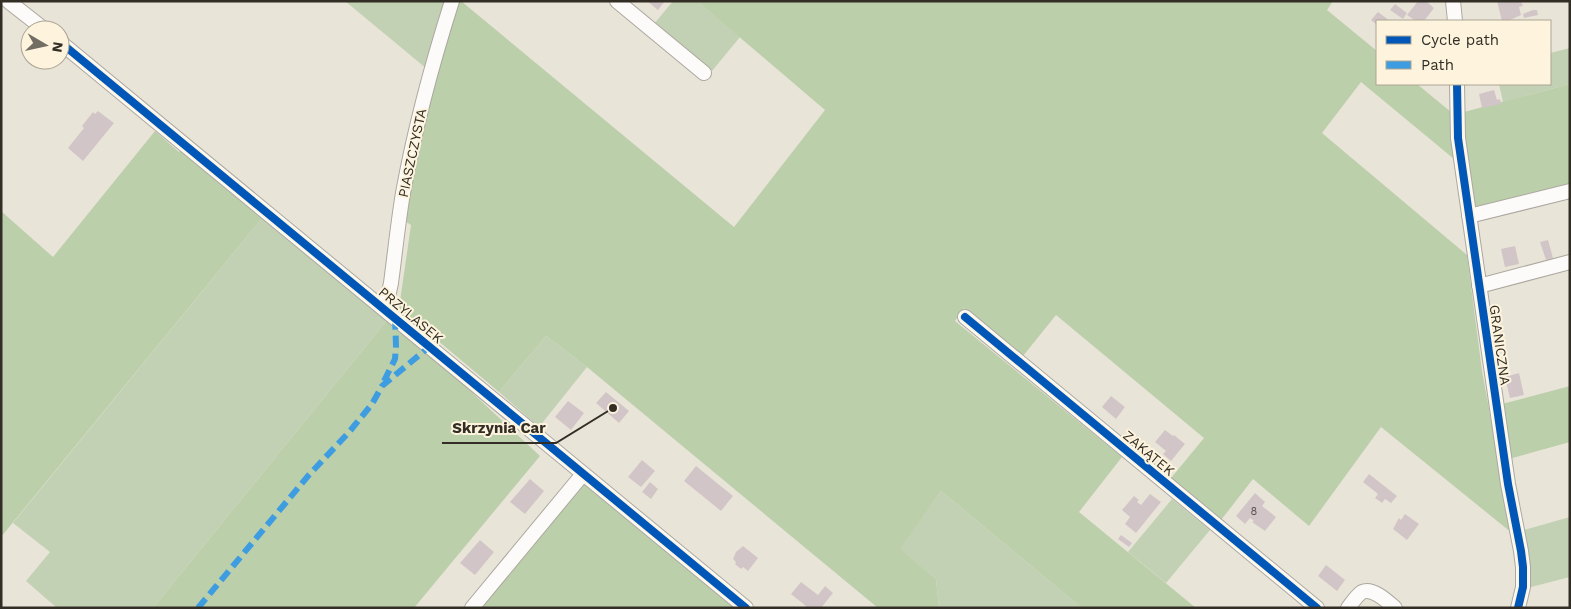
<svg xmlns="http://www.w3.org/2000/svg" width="1571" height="609" font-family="'Work Sans',sans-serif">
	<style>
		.green { fill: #c2d1b3 }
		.forest { fill: #bccfab }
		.building { fill: #d2c5c7 }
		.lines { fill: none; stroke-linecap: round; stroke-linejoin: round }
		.street-casing { stroke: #aca89f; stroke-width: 16 }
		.street { stroke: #fcfbf9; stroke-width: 14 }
		.quiet { stroke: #3e9de0; stroke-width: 6; stroke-dasharray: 12 6; stroke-linecap: butt }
		.cycleway-casing { stroke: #fef4dd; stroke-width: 11 }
		.cycleway { stroke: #0057b8; stroke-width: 8 }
		.labels { text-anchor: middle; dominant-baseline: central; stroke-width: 4; stroke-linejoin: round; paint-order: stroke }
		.number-label { font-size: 11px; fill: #5a544e }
		.street-label { font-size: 14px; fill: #322e26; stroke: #fef4dd }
		.leader { fill: none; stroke: #322e26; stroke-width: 2 }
		.callout-dot { fill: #322e26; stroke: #fef4dd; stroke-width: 2 }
		.callout-label { font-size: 15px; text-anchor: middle; font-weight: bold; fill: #322e26; stroke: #fef4dd; stroke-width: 4; stroke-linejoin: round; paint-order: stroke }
	</style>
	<rect width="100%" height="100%" fill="#e9e4d8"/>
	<path class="green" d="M345 1H448L427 69Z
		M673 1H697L740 37 712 71 654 24Z
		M1570 48V84L1503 102 1499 84H1550V53Z
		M263 217 387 320 153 608H57L26 581 50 552 13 523Z
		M546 336 587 367 539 427 499 392Z
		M941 491 1082 608H939L936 579 899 549Z
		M1172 499 1210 530 1166 583 1128 552Z
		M1570 517V577L1527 588 1529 570 1524 530Z"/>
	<path class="forest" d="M459 1H461L734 227 825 110 697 1H1333L1327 10 1377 51V84H1417L1451 112 1454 159 1361 82 1322 133 1467 255 1482 371 1512 533 1381 427 1309 526 1253 479 1221 520 1171 478 1204 438 1056 315 1023 356 964 308 955 321 1122 457 1079 512 1196 608H1082L941 491 900 549 936 579 939 608H878L587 367 546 336 499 392 399 308 411 225 402 219 427 105Z
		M1570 84V185L1475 211 1466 150 1464 112Z
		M155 131 179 152 183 148 263 217 1 537V211L53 257Z
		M387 320 434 357 540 456 414 608H153Z
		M1570 386V442L1509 459 1502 404Z
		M585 480 740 608H478Z"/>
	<path class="building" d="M647 1H665L658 10Z
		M1418 1H1426L1434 8 1424 21H1416L1407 15Z
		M1497 1H1521L1523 6 1519 7 1521 15 1508 21H1502Z
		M1395 4 1407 13 1403 19 1390 10Z
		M1533 10H1537L1538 15 1524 18 1523 14Z
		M1378 12 1390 21H1377V25L1371 20Z
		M1494 90 1497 100 1500 99 1501 104 1482 108 1479 94Z
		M98 111 114 123 83 161 68 148 84 128 82 126 93 112 95 114Z
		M1548 240 1553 258 1546 260 1540 242Z
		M1515 246 1519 264 1505 267 1501 249Z
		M1519 373 1524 395 1510 398 1505 377Z
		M606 392 629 411 619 423 596 403Z
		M1111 396 1125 407 1116 419 1102 407Z
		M568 401 584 413 571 430 555 417Z
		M1165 430 1173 436 1174 435 1185 444 1171 461 1163 454 1166 451 1155 442Z
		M642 460 655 471 641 487 628 477Z
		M696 466 733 496 721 511 684 481Z
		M1369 474 1397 496 1391 503 1385 499 1382 503 1375 498 1378 494 1363 482Z
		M530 479 544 491 525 514 510 502Z
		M650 482 658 489 651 499 642 492Z
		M1255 493 1265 502 1262 506 1276 517 1265 531 1252 522 1254 521 1250 518 1245 524 1236 516Z
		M1150 494 1161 502 1136 533 1125 524 1130 517 1122 510 1134 496 1139 500 1137 502 1141 505Z
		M1405 514 1419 524 1407 540 1393 529 1399 518 1401 520Z
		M1121 535 1132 543 1129 547 1118 539Z
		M480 540 494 552 475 575 460 563Z
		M743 546 758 558 748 571 743 567 741 569 735 564 736 562 733 559 736 552Z
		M1326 565 1345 580 1337 591 1318 576Z
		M801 582 818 595 825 586 833 593 821 608H805L806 606 791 594Z"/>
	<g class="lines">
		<defs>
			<path id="street" d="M8 1 45 30
				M617 1 704 73
				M1453 1 1455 21
				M60 42 746 608
				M1457 84 1458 138 1508 484 1521 551 1523 567V587L1518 608
				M1469 216 1570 191
				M1479 286 1570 262
				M382 307 388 297 391 283C395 253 398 223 403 193 415 127 432 64 452 1
				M965 317 1317 608
				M472 608 583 474
				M1348 608C1352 603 1357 595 1362 592 1373 587 1388 602 1395 608"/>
		</defs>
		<use href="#street" class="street-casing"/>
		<use href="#street" class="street"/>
		<path class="quiet" d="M384 381 395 359 396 346 395 317
			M198 608 308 476 350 431 372 404 382 386 429 347"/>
		<defs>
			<path id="cycleway" d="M60 42 746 608
				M1457 84 1458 138 1508 484 1521 551 1523 567V587L1518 608
				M965 317 1317 608"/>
		</defs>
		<use href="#cycleway" class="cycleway-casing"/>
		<use href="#cycleway" class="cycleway"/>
	</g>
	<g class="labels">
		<g class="number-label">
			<text x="1254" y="511">8</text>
		</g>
		<g class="street-label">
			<text transform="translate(412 153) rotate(-78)">PIASZCZYSTA</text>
			<text transform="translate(411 315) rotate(40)">PRZYLASEK</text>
			<text transform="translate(1500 345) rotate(82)">GRANICZNA</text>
			<text transform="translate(1149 453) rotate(40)">ZAKĄTEK</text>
		</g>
	</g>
	<path class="leader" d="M613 408L556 443H442"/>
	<circle class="callout-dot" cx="613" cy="408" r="5"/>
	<g class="callout-label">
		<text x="499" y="433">Skrzynia Car</text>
	</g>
	<rect width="1571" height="609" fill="none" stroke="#322e26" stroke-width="5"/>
	<rect x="1376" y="20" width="175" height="65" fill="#fef4dd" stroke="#aca594"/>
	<rect x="1386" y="36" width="25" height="8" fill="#0057b8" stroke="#aca594"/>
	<text x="1421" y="45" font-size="15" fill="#322e26">Cycle path</text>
	<rect x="1386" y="61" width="25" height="8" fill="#3e9de0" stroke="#aca594"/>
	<text x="1421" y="70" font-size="15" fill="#322e26">Path</text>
	<g transform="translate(45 45) rotate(99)"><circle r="24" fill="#fef4dd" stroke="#aca594"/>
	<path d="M0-4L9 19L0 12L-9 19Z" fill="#726e64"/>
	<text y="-8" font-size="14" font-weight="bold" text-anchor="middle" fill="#322e26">N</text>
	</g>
</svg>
